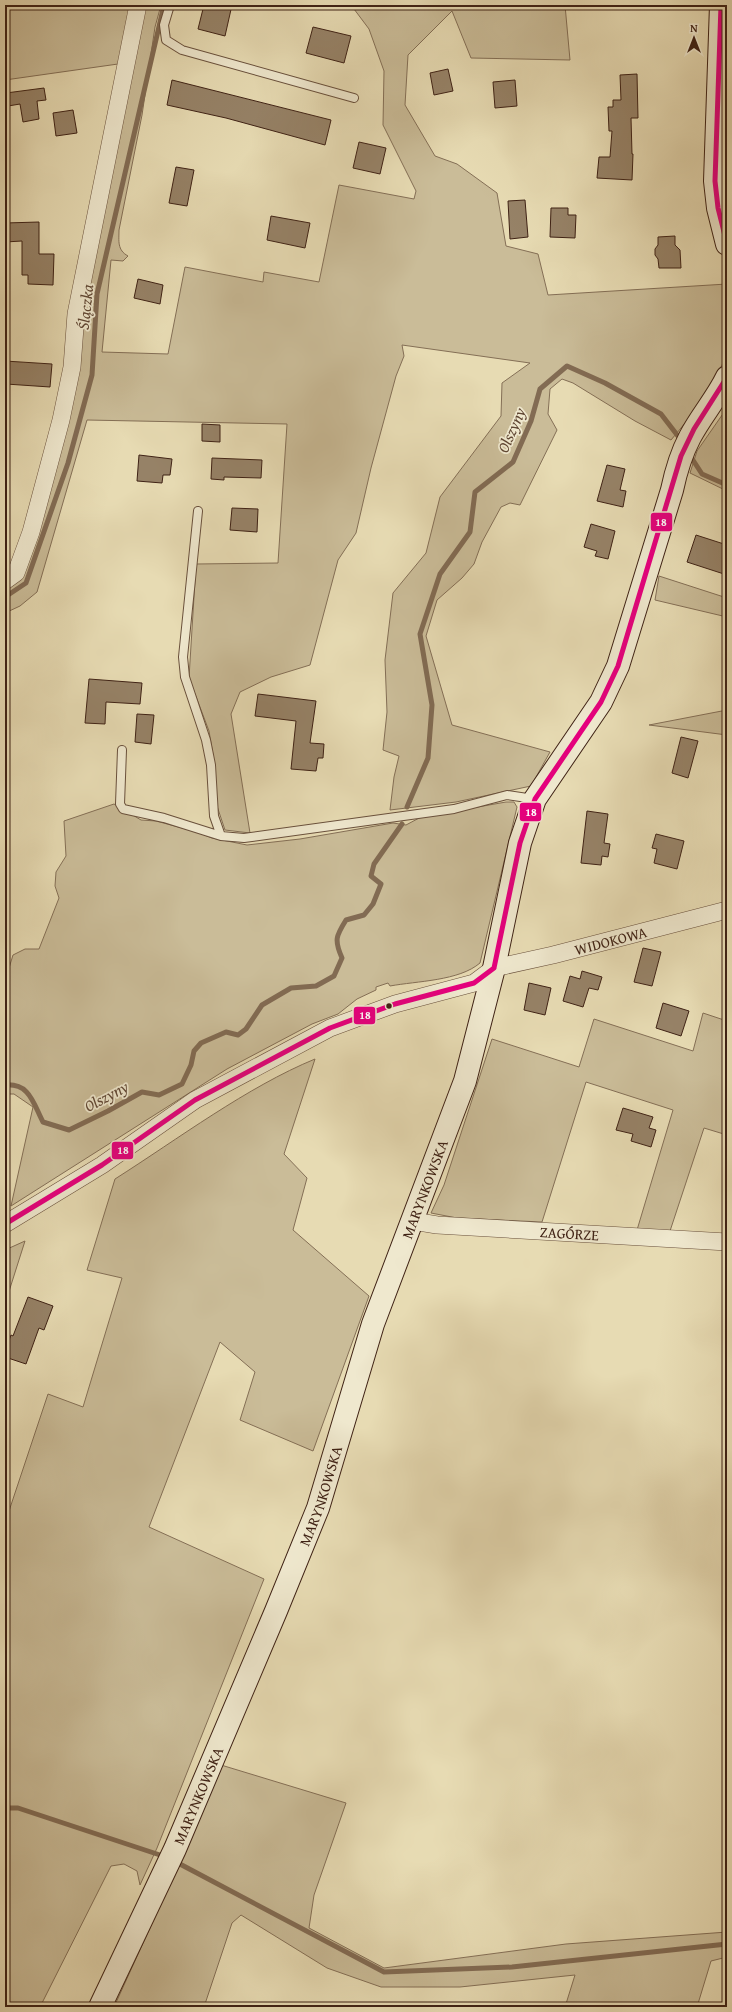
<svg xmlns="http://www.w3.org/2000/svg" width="732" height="2012" font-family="'Gentium Book Plus',serif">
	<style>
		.green { fill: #cabc98; stroke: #846f56 }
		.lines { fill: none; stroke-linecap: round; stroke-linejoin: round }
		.stream { stroke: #826b53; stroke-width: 5 }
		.building { fill: #968267; stroke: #3f2215 }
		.lane-casing { stroke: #69503c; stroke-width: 10 }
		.street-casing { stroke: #69503c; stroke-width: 18 }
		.secondary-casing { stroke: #3f2215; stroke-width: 24 }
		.lane { stroke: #efe8ce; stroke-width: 8 }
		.street { stroke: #efe8ce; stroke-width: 17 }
		.secondary { stroke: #efe8ce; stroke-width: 22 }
		.bus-1-casing { stroke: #efe8ce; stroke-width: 8 }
		.bus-1 { stroke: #e5007d; stroke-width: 5 }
		.bus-dot { fill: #3f2215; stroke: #efe8ce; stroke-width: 1.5 }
		.labels { text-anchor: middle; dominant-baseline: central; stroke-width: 3.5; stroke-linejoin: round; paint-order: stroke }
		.street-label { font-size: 15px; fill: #3f2215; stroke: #efe8ce }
		.water-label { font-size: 16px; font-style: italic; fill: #604734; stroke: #efe8ce }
		.line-badge { stroke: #efe8ce; stroke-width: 1.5 }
		.badge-label { font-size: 11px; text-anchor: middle; font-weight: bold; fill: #fff }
	</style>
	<rect width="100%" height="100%" fill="#e7dbb3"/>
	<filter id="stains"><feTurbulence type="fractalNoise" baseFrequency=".005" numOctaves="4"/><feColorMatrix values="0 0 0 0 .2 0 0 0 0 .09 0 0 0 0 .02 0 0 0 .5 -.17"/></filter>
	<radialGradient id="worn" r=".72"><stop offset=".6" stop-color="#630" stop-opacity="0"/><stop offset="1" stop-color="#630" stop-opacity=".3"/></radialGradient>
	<path class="green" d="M5 5H133L118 64 5 80Z
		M143 5H161L155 27 142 115 119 230C119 241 117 250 128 256L123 261 111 260 102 352 168 354 185 267 263 282 264 272 319 282 339 185 414 199 416 191 383 125 384 71 369 29 351 5H565L570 60 471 58 452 11 408 55 405 105 435 156 457 164 497 193 506 246 538 254 548 295 727 284V354L715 380 691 416 671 440 635 421 573 383 562 379 550 389 548 414 557 430 520 505 510 503 501 507 482 542 474 564 462 578 437 600 426 636 452 725 550 752 531 786 456 802 390 810 394 777 399 756 383 750 387 712 385 660 393 593 426 553 440 497 501 416 502 383 530 363 402 345 404 356 396 376 371 468 356 533 338 560 310 665 271 677 240 692 231 714 250 833 225 830 216 803 214 761 209 731 189 678 196 564 278 563 287 424 87 420 37 592 20 606 5 613V589L16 583 81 317Z
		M727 408V491L690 473 697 451Z
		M659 576 727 598V617L655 600Z
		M727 710V735L649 725Z
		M506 802H514L517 807 480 963C459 981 417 981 390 986L388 983 376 987V990L357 999 338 1014 312 1024 227 1069 11 1206 33 1107 14 1094H5V981L13 955 25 949H39L59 898 55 886 56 872 66 856 64 821 114 804 141 820 156 821 197 832 212 838 247 845 300 839 393 823 406 825 421 817Z
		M703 1013 727 1021V1135L704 1128 670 1231 637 1230 673 1110 586 1082 542 1222 457 1218 431 1213 444 1185 492 1039 579 1067 594 1019 693 1051Z
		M315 1059 284 1154 307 1178 293 1230 369 1296 313 1451 240 1420 255 1372 220 1342 149 1527 264 1579 157 1848 140 1885 137 1871 124 1864 111 1866 40 2007H5V1509L9 1511 48 1394 83 1407 122 1278 87 1270 115 1179C178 1139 247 1087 315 1059Z
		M25 1241 5 1304V1250Z
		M221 1765 346 1803 314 1895 309 1928 384 1968 566 1944 727 1932V1957L711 1961 697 2007H565L575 1975 460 1987H381L327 1968 241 1915 232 1923 204 2007H114L174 1875Z"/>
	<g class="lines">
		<path class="stream" d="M689 454 702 474 727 485
			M5 597 26 583 68 463 92 375 97 294 164 5
			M407 807 428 758 432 705 420 634 440 574 470 532 475 492 513 462 531 421 540 389 567 366 605 383 661 414 681 440
			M5 1085C30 1083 33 1103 43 1122L69 1130 108 1111 142 1092 159 1095 182 1084 191 1065 194 1051 201 1043 226 1032 238 1035 246 1029 262 1005 291 988 316 986 334 976 342 958C334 940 336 936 346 920L364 915 373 904 381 884 371 876 374 864 402 824
			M5 1808H18L163 1856
			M178 1863 384 1972 512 1967 727 1944"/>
	</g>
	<path class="building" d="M204 5H232L225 36 198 29Z
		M313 27 351 36 344 63 306 53Z
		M448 69 453 91 434 95 430 73Z
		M637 74 638 118H631L632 154H633L632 180 597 178 599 157H610L612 131H609L608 107H613V100H621L620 75Z
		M172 80 331 120 325 145 226 118 167 105Z
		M515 80 517 106 495 108 493 82Z
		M44 88 46 100 37 101 39 119 23 122 20 104 8 106 6 93Z
		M73 110 77 133 56 136 53 113Z
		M359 142 386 148 380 174 353 168Z
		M176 167 194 170 187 206 169 203Z
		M525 200 528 237 510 239 508 201Z
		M551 208H568V215H576L575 238 550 237Z
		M271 216 310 223 305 248 267 240Z
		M39 222V254H54L53 285 28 284V275H22V241L5 242V223Z
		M675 236V245L680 250 681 268H659L658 259 655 255V249L658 245V237Z
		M138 279 163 285 160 304 134 298Z
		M5 361 52 364 50 387 6 384Z
		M202 424 220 425V442L202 441Z
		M139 455 172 459 170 475H163L162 483 137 481Z
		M212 458 262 460 261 478 224 477V480L211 479Z
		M607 465 625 469 620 490 626 491 623 507 597 501Z
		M232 508 258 509 257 532 230 530Z
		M591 524 615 531 608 559 595 556 597 551 584 547Z
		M696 535 727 545V575L687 562Z
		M89 679 142 683 140 704 106 702 105 724 85 723Z
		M258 694 316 701 310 743 324 744 323 758H318L316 771 291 769 296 721 255 716Z
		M137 714 154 715 151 744 135 742Z
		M681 737 698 741 688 778 672 773Z
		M587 811 608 814 604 843 610 844 608 857 602 856 601 865 581 863Z
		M656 834 684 841 677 869 654 863 657 849 652 848Z
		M643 948 661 952 652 986 634 982Z
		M582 971 602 977 598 990 589 988 583 1007 563 1001 570 976 580 979Z
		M529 983 551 988 545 1015 524 1010Z
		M663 1003 689 1011 681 1036 656 1028Z
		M623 1108 653 1117 649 1128 656 1130 651 1147 631 1141 633 1134 616 1130Z
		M28 1297 53 1306 44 1330 39 1328 26 1364 5 1357V1351L11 1335 13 1336Z"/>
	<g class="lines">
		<defs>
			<path id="lane" d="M170 5 164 25 166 40 182 50 354 98
				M198 511 183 657 185 677 206 740 211 765 214 816 221 836
				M122 750 120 804 123 809 164 818 221 836 244 838 454 809 507 795 534 799"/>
			<g id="street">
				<path d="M5 581 16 573 31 532 61 420 72 367 76 314 138 5"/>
				<path id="s1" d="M413 1221 437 1225 727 1242"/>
				<path id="s2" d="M5 1224 102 1165 195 1100 330 1028 395 1004 474 983 494 968 553 955 727 910"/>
			</g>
			<g id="secondary">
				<path d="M721 5 715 181 718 208 727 244"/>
				<path id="s3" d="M100 2007 175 1849 276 1611 318 1508 373 1324 465 1081 494 968 520 843 535 799 601 702 618 666 672 490C676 471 681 454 690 437 701 416 717 398 727 377"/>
			</g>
		</defs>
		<use href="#lane" class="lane-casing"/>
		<use href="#street" class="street-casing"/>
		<use href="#secondary" class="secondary-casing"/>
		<use href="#lane" class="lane"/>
		<use href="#street" class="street"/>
		<use href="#secondary" class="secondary"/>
		<defs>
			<path id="bus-1" d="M721 5 715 181 718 208 727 244
				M494 968 520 843 535 799 601 702 618 666 681 456 694 429 727 377
				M5 1224 102 1165 195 1100 330 1028 395 1004 474 983 494 968"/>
		</defs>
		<use href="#bus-1" class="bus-1-casing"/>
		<use href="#bus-1" class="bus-1"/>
	</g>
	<circle class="bus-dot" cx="389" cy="1006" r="3.5"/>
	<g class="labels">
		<g class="street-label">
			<text stroke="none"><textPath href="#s2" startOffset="676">WIDOKOWA</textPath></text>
			<text stroke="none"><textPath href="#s3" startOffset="881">MARYNKOWSKA</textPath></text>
			<text stroke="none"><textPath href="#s1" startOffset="157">ZAGÓRZE</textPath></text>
			<text stroke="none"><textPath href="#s3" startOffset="557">MARYNKOWSKA</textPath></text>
			<text stroke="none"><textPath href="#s3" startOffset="233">MARYNKOWSKA</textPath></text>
		</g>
		<g class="water-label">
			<text transform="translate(85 307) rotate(-84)">Ślączka</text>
			<text transform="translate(511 430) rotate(-66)">Olszyny</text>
			<text transform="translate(106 1096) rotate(-28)">Olszyny</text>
		</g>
	</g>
	<g class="line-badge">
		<rect x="650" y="512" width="23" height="20" rx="4" fill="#e5007d"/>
		<rect x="519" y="802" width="23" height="20" rx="4" fill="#e5007d"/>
		<rect x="353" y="1006" width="23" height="19" rx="4" fill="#e5007d"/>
		<rect x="111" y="1141" width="23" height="19" rx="4" fill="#e5007d"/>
	</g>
	<g class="badge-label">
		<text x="661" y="526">18</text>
		<text x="531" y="816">18</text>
		<text x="365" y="1019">18</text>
		<text x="123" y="1154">18</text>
	</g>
	<rect width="732" height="2012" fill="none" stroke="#e7dbb3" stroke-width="20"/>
	<rect x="6" y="6" width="720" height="2000" fill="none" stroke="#3f2215" stroke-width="2"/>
	<rect x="10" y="10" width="712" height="1992" fill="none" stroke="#3f2215"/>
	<g transform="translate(694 38)" stroke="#efe8ce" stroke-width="3" paint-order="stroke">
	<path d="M0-3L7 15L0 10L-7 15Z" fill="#3f2215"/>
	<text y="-6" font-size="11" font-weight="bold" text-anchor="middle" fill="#3f2215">N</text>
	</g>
	<rect width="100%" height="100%" filter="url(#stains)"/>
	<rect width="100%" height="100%" fill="url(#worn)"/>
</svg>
